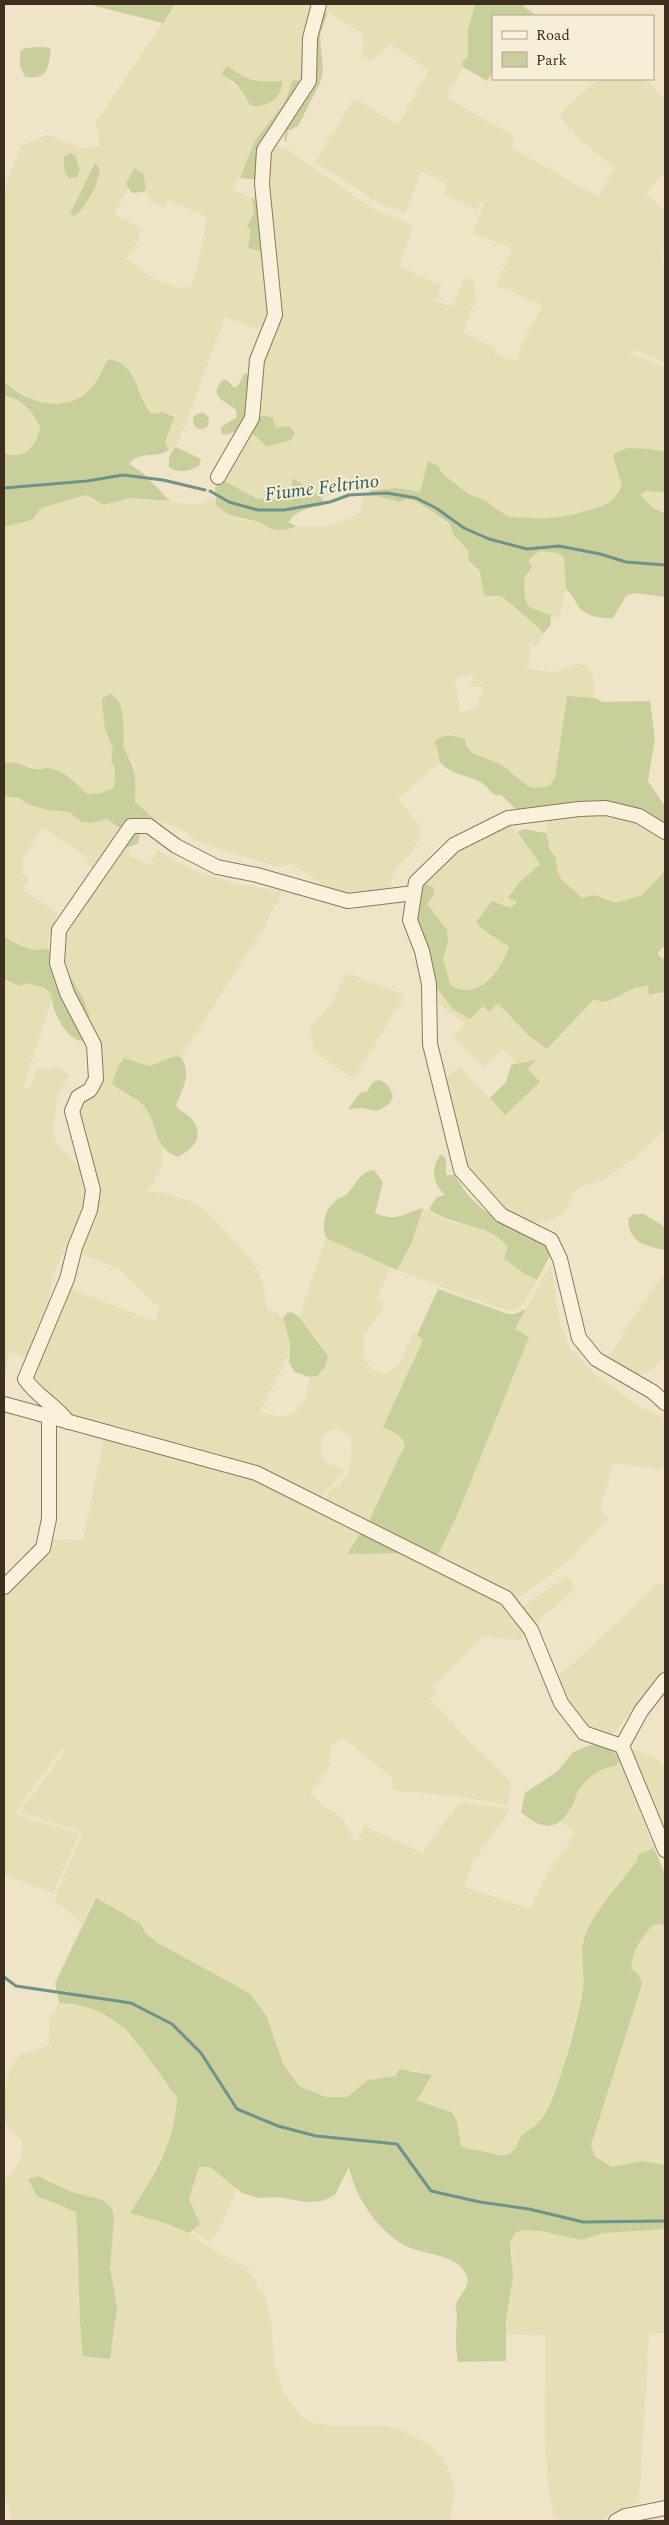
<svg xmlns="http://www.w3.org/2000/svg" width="669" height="2525" font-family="Spectral,serif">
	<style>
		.farmland { fill: #e6deb5; fill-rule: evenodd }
		.green { fill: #c9cf9b }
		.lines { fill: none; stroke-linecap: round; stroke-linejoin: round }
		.stream { stroke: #6f938a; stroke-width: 3 }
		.minor-casing { stroke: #8d765c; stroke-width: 16 }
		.minor { stroke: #faf1dc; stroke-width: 14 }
		.labels { text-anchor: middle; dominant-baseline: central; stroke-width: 4; stroke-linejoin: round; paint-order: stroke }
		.water-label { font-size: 19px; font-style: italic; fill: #2f5d5a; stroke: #f7eed8 }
	</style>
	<rect width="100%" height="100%" fill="#f0e4c8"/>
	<path class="farmland" d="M175 4H316L306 83 294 81 285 102 271 122 232 189 252 198 254 213 247 225 251 230 248 247 262 252 270 312 264 331 225 317 185 426 173 451 169 450 165 442 162 412 153 414 145 407 138 386 108 359 92 387 75 401 58 405 36 401 5 383 4 189 22 145 47 135 82 148 100 146 96 122ZM225 76 258 82 282 81 283 87 250 105 245 95ZM99 166 100 174 98 181 77 214ZM142 179 146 188 144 192 148 195 151 203 164 207 168 200 207 217 197 270 190 287 180 288 154 279 125 258 133 250 143 229 114 214 128 189 126 184Z
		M323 4H475L468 30V57L462 62 463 67 446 97 515 137 512 148 598 197 615 168 578 138 560 116 562 112 598 79H645L665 100V172L646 193 665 213V243L662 264 665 265V363L632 349 630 354 665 367V452L628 448 613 456 622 486 616 497 598 509 550 520 509 517 482 499 468 494 443 474 438 466 428 462 420 492 397 488 352 489 322 497 292 479 294 485 289 497 282 500H269L245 494 220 479 249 430 267 447 282 443 287 426 279 429 276 428 275 423 255 417 257 363 276 314 265 158 274 146 285 148 373 209 413 225 400 267 441 285 436 301 452 307 465 278 471 279 474 282 476 298 463 332 497 349 495 353 517 362 522 343 543 306 497 285 512 248 472 233 485 203 481 202 477 210 443 194 447 184 421 171 405 214 377 202 315 162 354 98 398 125 429 70 391 44 373 59 362 58 364 42 361 33 329 12 321 11Z
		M4 396 13 398 29 409 40 427 39 439 32 449 26 453 9 455 4 453Z
		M654 490 665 492V513L653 508 639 495 646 491Z
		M369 494 399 502 407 499 413 500 449 524 454 535 469 553 472 564 477 567 479 576 495 597 500 596 505 599 538 627 543 634 539 645H530V655L527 669 554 672 577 664 584 665 591 671 594 679 595 698 567 696 555 778 549 786 534 788 528 786 500 764 472 753 466 745 465 739 448 734 435 749 440 762 398 799 422 829 414 849 393 873 390 891 354 899 339 891H333L292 864 280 867 218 849 194 839 183 830 154 819 143 812 135 802V775L134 764 123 746 120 706H103L105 729 113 750 111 760 115 768V782L113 788 101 793 86 794 69 777 58 771 47 768 35 769 27 765 4 763V527L32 520 40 509 45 507 86 495 98 503 108 505 111 502 129 498 198 505 214 498 216 505 240 520H250L286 529 296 526H332L358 513 362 507 363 496ZM473 676 471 686 484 687 474 710 460 712 455 678Z
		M540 551 558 553 564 558 566 589 560 616 557 618 529 607 525 599 524 579 529 573 530 558Z
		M7 794 48 810 69 812 82 822 92 823 107 819 117 824 121 830 94 874 85 856 42 827 22 861 23 874 29 879 22 889 58 914 51 930 47 948 42 950 27 948 4 936V796Z
		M616 812 652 830 665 839 664 872 642 895 616 903 601 897 588 896 582 899 566 885 557 870 556 857 546 839 547 822 552 815Z
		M509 823 540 864 519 883 509 897 517 902 510 908 492 901 487 910 483 932 495 937 509 947 495 975 489 981 476 989H460L451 986 443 958 448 943 447 930 427 904 433 888 423 882 453 853Z
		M124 840 131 857 150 865 157 850 193 870 237 884 283 892 265 926 181 1057H172L150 1066 130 1058 128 1093 135 1096 150 1116 162 1148 163 1165 152 1185 146 1191 169 1194 189 1201 206 1211 253 1261 263 1283 266 1306 283 1318 290 1343 288 1355 260 1412 276 1416H287L296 1411 307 1396 309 1377 317 1376 324 1349 299 1317 326 1238 391 1266 377 1300 383 1303 382 1310 364 1335V1355L370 1369 386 1374 399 1365 414 1331 423 1340 383 1427 403 1439 406 1445 367 1525 325 1504 329 1491 342 1482 349 1471 352 1444 351 1438 340 1429 328 1431 322 1438 320 1450 326 1463 343 1469 342 1475 324 1492 321 1503 192 1449 113 1424 109 1429 88 1423 63 1411 29 1378 66 1287 154 1321 160 1308 118 1268 75 1252 90 1215 74 1112 97 1080 71 979 65 967 52 954Z
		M347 973 405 995 354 1079 315 1052 311 1033V1026L330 1006Z
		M4 979 12 984 33 983 51 994V1002L23 1088 29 1090 38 1068 52 1070 59 1067 70 1075 57 1096 54 1130 56 1142 85 1173 87 1199 52 1278 49 1302 56 1304 32 1359 9 1352 4 1382Z
		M434 985 439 993 483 1006 498 1003 528 1035 595 999 606 1002 614 1000 632 989 648 985 653 996 665 992V1130L636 1157 603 1180 580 1187 574 1193 567 1208 554 1220 527 1224 510 1216 464 1166 442 1080 460 1067 505 1115 540 1083 528 1069 527 1061 517 1064 502 1049 484 1067 454 1037 465 1024 434 1000Z
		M423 1208 440 1218 460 1225H469L503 1240 508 1247 506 1256 515 1268 537 1280 523 1305 515 1310H504L397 1270 412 1242Z
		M551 1264 560 1323 570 1349 594 1373 636 1405 665 1419V1467L661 1470 614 1463 600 1509 609 1519 566 1563 514 1602 436 1559 459 1511 528 1337 515 1329Z
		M665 1273V1357L648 1372 638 1375 608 1359 633 1317Z
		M105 1434 265 1480 362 1531 348 1554 403 1553 447 1573 505 1608 526 1634 520 1640 484 1636 432 1687 437 1693 430 1698 467 1739 511 1781 508 1805 462 1797 392 1790 393 1778 348 1742 341 1739 334 1743 330 1748V1765L311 1793 319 1803 341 1817 357 1844 364 1826 422 1853 460 1802 511 1809 473 1861 465 1887 530 1909 548 1873 576 1833 561 1822 572 1808 579 1791 593 1775 605 1767 616 1766 622 1758 627 1780 654 1848 638 1855 637 1861 593 1920 585 1935 582 1950 583 1988 561 2077 540 2122 521 2137 515 2149 505 2156 496 2157 482 2151 468 2150 461 2146 453 2113 417 2100 431 2075 412 2070 396 2076 368 2080 347 2097H326L299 2086 283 2064 249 1993 158 1943 95 1898 82 1924 54 1899 83 1832 19 1812 65 1752 62 1748 14 1814 79 1834 53 1893 4 1875V1590L46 1539 83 1540Z
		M567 1576 576 1587 556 1606 530 1626 518 1610Z
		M659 1583 665 1587V1667L614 1734 601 1736 587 1730 572 1712 555 1680Z
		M626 1747 656 1758 665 1767V1839Z
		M661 1924 665 1927V2165L642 2161 612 2167 595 2157 591 2145 642 1984 639 1975 631 1968 632 1956 639 1940 654 1925Z
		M59 2003 92 2008 110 2016 142 2048 164 2082 177 2097V2113L170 2139 148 2185 130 2213 168 2224 189 2233 213 2250 247 2267 266 2300 271 2318 275 2367 284 2392 299 2414 312 2423 331 2426H384L402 2430 429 2445 443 2458 455 2485 450 2521H12L9 2507 4 2497V2178H8L11 2175 20 2160 23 2149 21 2140 9 2128 4 2119V2092L9 2071 22 2053 35 2051 49 2044 50 2018ZM46 2178 72 2192 103 2200 111 2280 78 2312 80 2264 76 2211 55 2205 35 2189 31 2182Z
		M199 2167H210L237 2189 219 2230 210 2242 193 2230 200 2224 189 2199Z
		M639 2229H665V2333L649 2334 639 2502 618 2510 601 2521H558L553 2514 548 2482 545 2437 546 2335 506 2334 513 2256 510 2243 515 2233 522 2230 541 2231 582 2240 603 2233Z"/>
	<path class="green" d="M97 4H175L163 23 95 6Z
		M475 4H525L524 7 537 16H493V71L487 81 463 67 462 62 468 57V30Z
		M321 11 328 12 320 35 323 71 320 83 298 126 288 131 286 143 284 138 287 126 304 101 313 40Z
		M40 47 51 48C48 68 49 80 25 77L20 66V51L25 48Z
		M227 66C251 82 253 82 282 81 285 96 264 110 250 105 245 94 234 78 221 75Z
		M293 80 302 81 258 180 240 178 255 141 285 102Z
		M70 153 75 155 80 170 77 177 68 178 64 168V157Z
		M95 163 100 169C99 183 86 208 74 216L70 214Z
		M134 168 143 173 146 188 144 192 132 193 126 184Z
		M252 198 257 199 262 252 248 248 251 230 247 226 254 213Z
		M108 359C140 364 134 396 152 414L162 412 174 417 165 442 169 450C156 459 140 450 129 464L143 473 170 501 129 498 104 505 86 495 45 507 40 509 32 520 4 527V453C24 461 38 446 40 427 32 411 23 399 4 396V376L5 383C30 404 68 415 92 387 99 379 103 368 108 359Z
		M245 373 251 377 244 429 225 435 221 433V427L237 417 236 410C227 402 206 396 223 380H227L233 387H237Z
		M193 421a8 8 0 1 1 16 0a8 8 0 1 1-16 0Z
		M265 416 273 418 276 428 289 426 295 433 291 440 267 447 249 430 255 417Z
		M176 447 201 459 199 466C189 471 179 474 169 467 168 456 170 454 176 447Z
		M628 448 650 449 665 452V492L646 491 640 495 653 508 665 513V597L635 593 626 596 613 618C602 619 585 616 578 606 574 599 572 595 566 589L564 558 558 553 540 551 530 558 529 562 532 567 524 579 525 599 529 607 551 615 550 626 543 634 538 627 505 599 500 596H485L479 570 468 560 469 552 454 535 449 523 422 505 413 500 407 499 399 502 369 494 371 490 397 488 420 492 428 461 438 466 443 474 468 494 482 499 509 517C539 518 552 521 582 512 601 506 612 506 622 486L613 456 615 453Z
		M292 478 317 493 325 502 322 506C308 507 297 511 288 522L296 526C290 529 283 530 277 530 270 530 265 524 259 522 242 517 229 519 216 505L215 488 220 479 256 498 282 500 292 492Z
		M110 693C113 696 117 698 119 702 123 708 125 739 123 746 136 771 136 775 135 802L154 819 151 825 141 828 138 844 125 848 120 828 107 819 92 823 82 822 69 812 48 810 28 804 19 798 4 796V763C19 761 22 766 35 769 38 770 43 768 47 768 63 769 76 783 87 794L101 793 113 788 115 782V768L111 760 113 749 105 729 102 703V699Z
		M567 696 595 698 602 702 650 701 655 739 648 781 664 805 665 826 646 813 519 812 501 795C489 795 491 789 482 783 468 774 452 776 440 762L435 741C445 732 453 736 465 739L466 745 472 753 500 764 528 786 534 788 549 786 555 778Z
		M524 829 546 833 550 849 556 858 557 870 562 880 582 898 594 895 616 903 642 895 664 872 665 857V945L658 953 662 959 665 958V992L649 995 648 985C643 987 637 987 632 989 619 994 610 1007 594 999L547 1049 528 1035 498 1003 489 1012 483 1006 470 1019 453 1009 434 985 415 920 420 885 423 882 434 888V894L427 904 447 930 448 943 443 958 451 986C481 1000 500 971 509 947 498 938 485 934 476 922L492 901 510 908 517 902 508 898 519 883 540 864 517 832Z
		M4 936C16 944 32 954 47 948 65 969 101 1011 88 1041 67 1045 52 1011 51 994L44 988 26 983 19 986 4 979Z
		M172 1057H181C192 1073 183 1089 176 1105 180 1112 185 1112 190 1117 206 1135 195 1148 178 1157 157 1149 158 1134 150 1116 139 1094 126 1097 112 1083L119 1065 124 1058 150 1066Z
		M536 1060 528 1069 540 1082 505 1115 490 1098 506 1082 511 1065Z
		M379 1080C388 1083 391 1089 393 1097L389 1104 377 1111 362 1108 348 1109 360 1093 367 1091 373 1082Z
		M440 1155H443L446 1160V1175H455C474 1213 511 1227 547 1244L552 1252 537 1280 525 1274 504 1259 508 1247C490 1223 452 1227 429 1209L437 1197 445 1195C432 1183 431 1169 440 1155Z
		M374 1170 383 1182 375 1213C398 1223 402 1213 423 1208L412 1242 397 1270 326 1238C321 1222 325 1209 338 1199 341 1197 346 1196 348 1193 357 1183 359 1172 374 1170Z
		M634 1214H644L665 1227V1250C645 1246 629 1243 628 1219Z
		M438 1289 508 1314H515L526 1309 515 1329 529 1337 459 1511 436 1559 367 1525 405 1445C402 1435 392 1432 383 1427L423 1340 417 1335Z
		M292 1312 299 1317 328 1356 325 1367 317 1376 309 1377 295 1372 289 1363 290 1343 283 1318 287 1313Z
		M362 1531 403 1553 347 1554Z
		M589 1745H603L622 1758 616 1766C601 1767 588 1777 579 1790 575 1796 575 1803 571 1808 557 1833 540 1829 521 1812L525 1793 558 1771 572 1753Z
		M654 1848 665 1874V1927L661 1924 653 1925C641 1938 633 1949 631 1968L639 1975 642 1984 591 2145 595 2157 612 2167 642 2161 665 2165V2229L603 2233 582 2240 541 2231 522 2230 515 2233 510 2243 513 2276 506 2321V2361L458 2362C455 2346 456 2332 457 2316 457 2313 455 2308 456 2305 459 2294 472 2287 466 2274 455 2252 421 2256 402 2244 376 2228 355 2196 349 2167L335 2195 323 2201 306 2202 278 2197 258 2198 242 2193 210 2167H199L189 2199 200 2224 189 2233 168 2224 130 2213C153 2179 176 2140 177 2097 140 2052 127 2006 59 2003L55 1983 96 1898 141 1924 145 1933 158 1943 249 1993 266 2015 283 2064 299 2086 326 2097H347L368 2080 396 2076 399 2069 432 2075 417 2100 453 2113 457 2122 461 2146C469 2151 474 2149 482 2151 495 2154 507 2161 516 2147 518 2143 519 2139 521 2136 526 2131 534 2128 539 2122 556 2105 579 2015 583 1989 585 1971 579 1953 585 1936 592 1914 622 1881 637 1861L638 1855Z
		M38 2176 72 2192 103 2200 112 2209 114 2218 110 2269 117 2307 110 2359 83 2356C77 2308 80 2260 76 2212L37 2196 28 2179Z"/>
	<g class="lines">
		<path class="stream" d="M4 488 87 481 123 475 163 480 205 490
			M210 491 229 502 258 510H284L330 502 349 495 387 493 416 498 436 508 464 528 489 539 527 549 559 546 600 554 626 562 665 565
			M4 1977 16 1986 131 2003 172 2024 201 2053 237 2109 278 2126 316 2136 397 2144 431 2191 480 2202 529 2209 583 2222 665 2221"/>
		<defs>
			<path id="minor" d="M218 477 252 418 257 360 275 315 262 184 264 150 309 81 310 38 319 4
				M665 832 639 816 606 808 579 809 508 818 454 845 416 882 410 920 422 951 429 984 430 1044 461 1170 501 1215 551 1240 560 1259 579 1338 596 1359 653 1392 665 1403
				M4 1404 256 1473 506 1598 531 1630 561 1703 584 1733 622 1746
				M68 1422C56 1405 37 1397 25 1379L67 1279 75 1247 90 1210 93 1190 72 1111 78 1097 90 1090 96 1079 94 1045 67 993 57 963 59 930 131 826H149L176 846 217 867 257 875 348 901 414 893
				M4 1587 43 1548 49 1519V1417
				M622 1746 665 1850
				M622 1746 641 1711 665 1680
				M616 2521 625 2516 665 2508"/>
		</defs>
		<use href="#minor" class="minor-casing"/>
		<use href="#minor" class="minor"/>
	</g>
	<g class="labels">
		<g class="water-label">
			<text transform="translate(322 488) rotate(-7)">Fiume Feltrino</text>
		</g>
	</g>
	<rect width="669" height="2525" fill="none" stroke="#3d2e20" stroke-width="10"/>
	<rect x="492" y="15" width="162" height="65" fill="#f7eed8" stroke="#ada18e"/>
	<rect x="502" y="31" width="25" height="8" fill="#faf1dc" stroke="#ada18e"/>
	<text x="536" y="40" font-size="15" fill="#3d2e20">Road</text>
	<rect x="502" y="52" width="25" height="15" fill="#c9cf9b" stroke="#ada18e"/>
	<text x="536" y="65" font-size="15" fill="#3d2e20">Park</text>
</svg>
